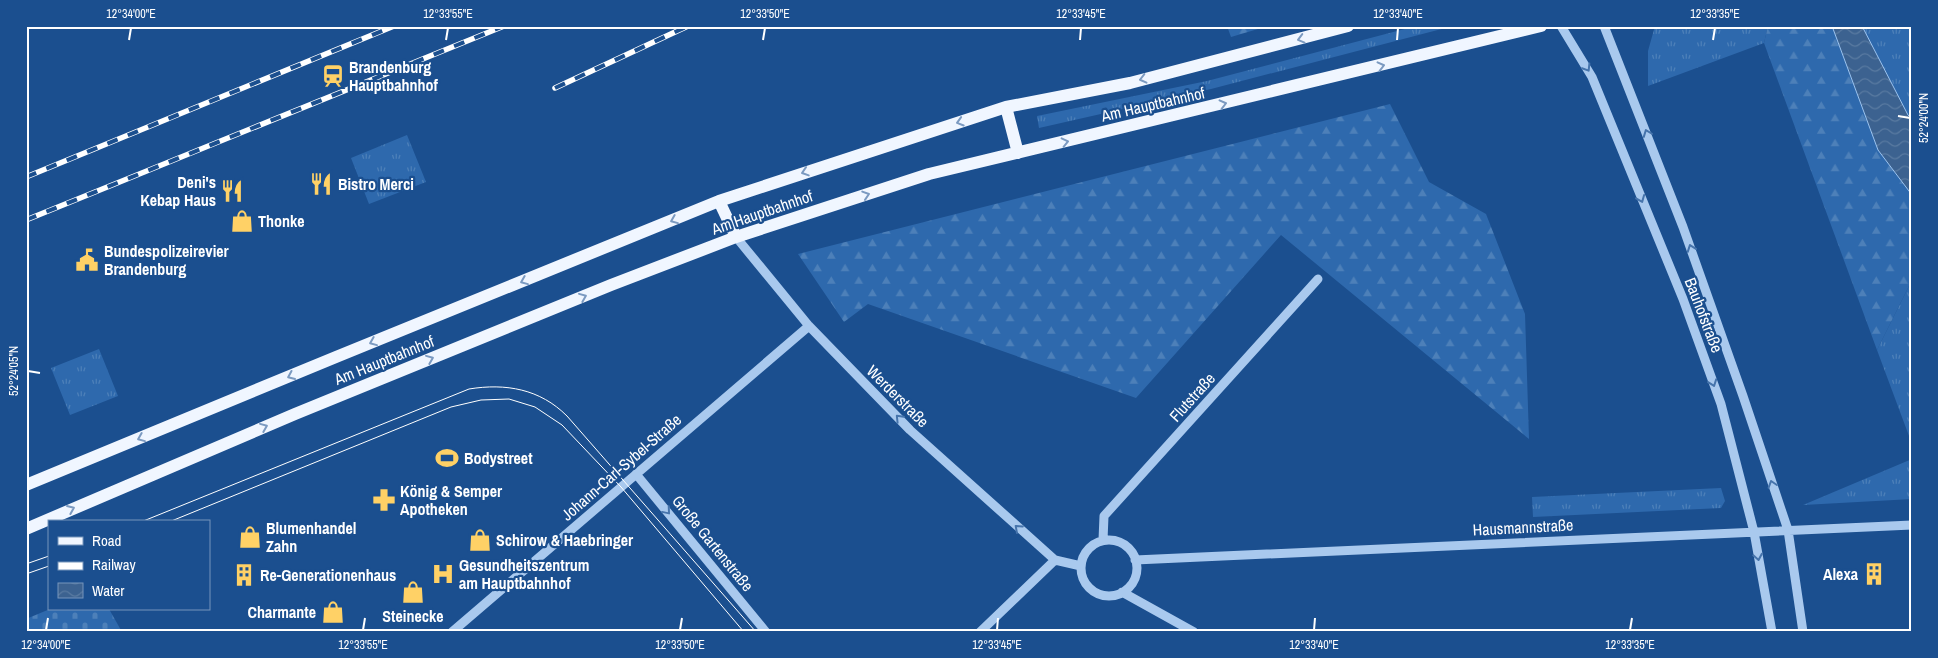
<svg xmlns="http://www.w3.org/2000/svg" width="1938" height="658" font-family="'Archivo Narrow',sans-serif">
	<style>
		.grass { fill: url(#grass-tufts) }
		.forest { fill: url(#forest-firs) }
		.cemetery { fill: url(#cemetery-stones) }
		.water { fill: url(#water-waves); stroke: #9cc4f0 }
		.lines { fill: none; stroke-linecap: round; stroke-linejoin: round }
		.minor { stroke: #a9c9ee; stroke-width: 9 }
		.major { stroke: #f0f6ff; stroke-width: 12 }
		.tram { stroke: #fff; stroke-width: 1 }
		.rail-casing { stroke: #fff; stroke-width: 5.5 }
		.rail { stroke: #1b4f8f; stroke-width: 4; stroke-dasharray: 11; stroke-linecap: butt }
		.oneway { stroke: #7b9ac1 }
		.oneway2 { stroke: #4674ac }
		.ticks { fill: none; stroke: #fff; stroke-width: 2 }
		.labels { text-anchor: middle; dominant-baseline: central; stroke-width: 4.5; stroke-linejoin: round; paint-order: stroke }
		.poi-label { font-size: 16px; font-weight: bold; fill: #fff; stroke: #1b4f8f; text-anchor: start }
		.street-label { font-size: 16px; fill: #fff; stroke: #1b4f8f }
		.neatline { fill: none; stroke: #fff; stroke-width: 2 }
		.ticks-label { font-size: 12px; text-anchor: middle; fill: #fff }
	</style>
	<defs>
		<pattern id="grass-tufts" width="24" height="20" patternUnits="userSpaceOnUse" patternTransform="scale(1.25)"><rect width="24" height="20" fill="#2e69ad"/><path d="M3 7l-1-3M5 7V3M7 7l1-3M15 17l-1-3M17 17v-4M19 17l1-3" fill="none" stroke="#4d80b9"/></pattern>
		<pattern id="forest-firs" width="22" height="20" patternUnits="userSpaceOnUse" patternTransform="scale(1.25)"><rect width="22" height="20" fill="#2e69ad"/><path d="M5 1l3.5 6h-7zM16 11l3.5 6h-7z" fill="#4d80b9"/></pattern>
		<pattern id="cemetery-stones" width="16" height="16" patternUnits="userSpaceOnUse" patternTransform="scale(1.25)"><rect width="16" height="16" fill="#2e69ad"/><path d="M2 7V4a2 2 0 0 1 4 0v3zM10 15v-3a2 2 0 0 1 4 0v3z" fill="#4d80b9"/></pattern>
		<pattern id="water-waves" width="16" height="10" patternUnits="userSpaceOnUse" patternTransform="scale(1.25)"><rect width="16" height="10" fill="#3c6290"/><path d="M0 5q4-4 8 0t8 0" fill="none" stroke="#597aa1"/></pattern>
	</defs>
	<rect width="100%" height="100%" fill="#1b4f8f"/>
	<path class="grass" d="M1416 26H1453L1211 89 1039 128 1037 116 1207 81Z
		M1655 26H1768L1764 43 1648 86V51Z
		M1862 26H1912V119L1908 115Z
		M407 135 426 182 369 204 351 158Z
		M1912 280V444L1877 350Z
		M99 349 118 396 70 415 51 368Z
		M1912 459V499L1803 505Z
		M1721 488 1725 501 1721 508 1533 517 1532 497Z"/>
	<path class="forest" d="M1227 26H1268L1231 37Z
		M1768 26H1832L1878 150 1912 195V280L1877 350 1764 43Z
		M1390 104 1429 182 1486 214 1525 314 1529 439 1281 235 1136 398 868 304 844 322 798 254Z"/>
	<path class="cemetery" d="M50 609H109L122 632H26V619Z"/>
	<path class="water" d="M1832 26H1862L1908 115 1912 119V195L1878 150Z"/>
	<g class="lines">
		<path class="minor" d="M1561 26 1592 77 1683 299 1721 404 1754 532 1772 632
			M1604 26 1683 227 1743 396 1788 530 1803 632
			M736 237 809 326 910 430 1055 560
			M636 474 766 632
			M1103 540 1104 516 1318 279
			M1081 568a28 28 0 1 1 56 0a28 28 0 1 1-56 0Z
			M1135 560 1912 525
			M1122 592 1194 632
			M452 632 809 326
			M980 632 1055 560 1081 566"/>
		<path class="major" d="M1006 107 1018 153
			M719 201 736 237
			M26 485 336 357 719 201 1006 107 1130 83 1348 26
			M26 529 295 414 611 285 736 237 929 174 1541 26"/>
		<path class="tram" d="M141 522 469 389C506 383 540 389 567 416L756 632
			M169 522 451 407 481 400 509 399 535 407 562 425 621 487 744 632
			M26 564 49 556
			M26 574 49 566"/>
		<defs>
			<path id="rail" d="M555 88 688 26
				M26 177 394 26
				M26 220 504 26"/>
		</defs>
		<use href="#rail" class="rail-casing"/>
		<use href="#rail" class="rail"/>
	</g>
	<defs><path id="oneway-chevron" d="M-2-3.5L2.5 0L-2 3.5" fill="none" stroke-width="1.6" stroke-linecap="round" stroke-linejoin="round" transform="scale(1.25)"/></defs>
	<g class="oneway">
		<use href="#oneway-chevron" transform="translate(1301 39) rotate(165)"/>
		<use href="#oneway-chevron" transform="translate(1381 66) rotate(-14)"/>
		<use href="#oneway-chevron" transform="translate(1143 79) rotate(166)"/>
		<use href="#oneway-chevron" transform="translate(1223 104) rotate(-14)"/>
		<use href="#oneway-chevron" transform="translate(960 122) rotate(163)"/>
		<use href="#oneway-chevron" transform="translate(1065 142) rotate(-13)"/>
		<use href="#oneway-chevron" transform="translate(805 172) rotate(162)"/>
		<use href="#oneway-chevron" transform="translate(866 195) rotate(-18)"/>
		<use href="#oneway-chevron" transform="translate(674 220) rotate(158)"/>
		<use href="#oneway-chevron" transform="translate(524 281) rotate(158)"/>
		<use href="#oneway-chevron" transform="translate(583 297) rotate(-22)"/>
		<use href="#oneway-chevron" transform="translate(373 342) rotate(158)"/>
		<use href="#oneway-chevron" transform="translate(430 359) rotate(-22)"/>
		<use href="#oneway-chevron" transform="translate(291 376) rotate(156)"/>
		<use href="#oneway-chevron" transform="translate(264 427) rotate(-22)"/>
		<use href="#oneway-chevron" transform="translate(141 438) rotate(158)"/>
		<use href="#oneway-chevron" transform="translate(71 509) rotate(-23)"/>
	</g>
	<g class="oneway2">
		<use href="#oneway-chevron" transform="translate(1587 68) rotate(58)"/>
		<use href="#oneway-chevron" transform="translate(1647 133) rotate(-111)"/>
		<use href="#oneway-chevron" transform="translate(1641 199) rotate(68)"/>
		<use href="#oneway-chevron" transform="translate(1691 248) rotate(-110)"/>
		<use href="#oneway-chevron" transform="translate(1713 383) rotate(70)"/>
		<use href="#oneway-chevron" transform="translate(899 418) rotate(-134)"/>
		<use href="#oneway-chevron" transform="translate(1772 484) rotate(-108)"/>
		<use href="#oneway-chevron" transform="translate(667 511) rotate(50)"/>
		<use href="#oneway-chevron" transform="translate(1018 528) rotate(-138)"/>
		<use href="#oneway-chevron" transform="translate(1758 557) rotate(80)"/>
	</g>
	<path class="ticks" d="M129 40 131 28M446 40 448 28M763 40 765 28M1080 40 1081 28M1397 40 1398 28M1713 40 1715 28M1898 116 1910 118M28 371 40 373M46 630 48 618M363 630 365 618M680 630 682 618M997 630 998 618M1314 630 1315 618M1630 630 1632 618"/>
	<defs>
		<symbol id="station-bare" viewBox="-9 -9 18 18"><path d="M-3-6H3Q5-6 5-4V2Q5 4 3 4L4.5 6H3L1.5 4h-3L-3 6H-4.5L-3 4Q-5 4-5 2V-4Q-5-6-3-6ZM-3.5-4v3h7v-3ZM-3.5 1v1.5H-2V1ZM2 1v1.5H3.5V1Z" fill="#ffd166" stroke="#1b4f8f" stroke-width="2.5" paint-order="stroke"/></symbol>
		<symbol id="restaurant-bare" viewBox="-9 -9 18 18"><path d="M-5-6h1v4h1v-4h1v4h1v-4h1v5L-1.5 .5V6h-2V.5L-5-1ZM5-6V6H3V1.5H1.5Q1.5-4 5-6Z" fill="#ffd166" stroke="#1b4f8f" stroke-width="2.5" paint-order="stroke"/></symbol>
		<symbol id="shop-bare" viewBox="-9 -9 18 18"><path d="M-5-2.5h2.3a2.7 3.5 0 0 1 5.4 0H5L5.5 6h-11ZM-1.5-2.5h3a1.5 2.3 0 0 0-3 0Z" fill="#ffd166" stroke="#1b4f8f" stroke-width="2.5" paint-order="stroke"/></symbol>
		<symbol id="civic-bare" viewBox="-9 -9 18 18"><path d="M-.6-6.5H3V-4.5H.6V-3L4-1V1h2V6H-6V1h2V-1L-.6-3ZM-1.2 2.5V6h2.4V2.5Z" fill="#ffd166" stroke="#1b4f8f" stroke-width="2.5" paint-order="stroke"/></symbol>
		<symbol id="stadium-bare" viewBox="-9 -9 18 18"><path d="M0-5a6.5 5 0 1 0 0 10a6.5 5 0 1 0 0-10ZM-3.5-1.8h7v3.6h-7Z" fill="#ffd166" stroke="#1b4f8f" stroke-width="2.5" paint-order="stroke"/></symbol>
		<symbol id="pharmacy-bare" viewBox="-9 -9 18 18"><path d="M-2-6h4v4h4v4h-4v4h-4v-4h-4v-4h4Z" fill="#ffd166" stroke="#1b4f8f" stroke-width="2.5" paint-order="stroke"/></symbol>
		<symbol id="hospital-bare" viewBox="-9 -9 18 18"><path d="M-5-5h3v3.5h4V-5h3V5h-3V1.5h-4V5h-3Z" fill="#ffd166" stroke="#1b4f8f" stroke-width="2.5" paint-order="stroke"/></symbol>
		<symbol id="building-bare" viewBox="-9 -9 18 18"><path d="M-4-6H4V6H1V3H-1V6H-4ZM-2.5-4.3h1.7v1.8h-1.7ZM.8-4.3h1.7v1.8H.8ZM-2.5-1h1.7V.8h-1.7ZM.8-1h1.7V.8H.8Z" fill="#ffd166" stroke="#1b4f8f" stroke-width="2.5" paint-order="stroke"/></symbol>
	</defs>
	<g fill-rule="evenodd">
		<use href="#station-bare" x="317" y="60" width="32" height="32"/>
		<use href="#restaurant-bare" x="305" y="168" width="32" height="32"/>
		<use href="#restaurant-bare" x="216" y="175" width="32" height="32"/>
		<use href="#shop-bare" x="226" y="205" width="32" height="32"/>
		<use href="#civic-bare" x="71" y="244" width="32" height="32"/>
		<use href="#stadium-bare" x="431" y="442" width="32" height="32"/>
		<use href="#pharmacy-bare" x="368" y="484" width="32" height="32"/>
		<use href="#shop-bare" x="234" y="521" width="32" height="32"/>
		<use href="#shop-bare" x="464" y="524" width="32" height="32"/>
		<use href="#hospital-bare" x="427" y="558" width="32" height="32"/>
		<use href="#building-bare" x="1858" y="558" width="32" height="32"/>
		<use href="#building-bare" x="228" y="559" width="32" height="32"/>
		<use href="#shop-bare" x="397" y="576" width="32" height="32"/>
		<use href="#shop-bare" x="317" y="596" width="32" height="32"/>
	</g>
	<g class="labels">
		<g class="poi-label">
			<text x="349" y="67">Brandenburg<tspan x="349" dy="18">Hauptbahnhof</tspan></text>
			<text x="216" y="182" text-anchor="end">Deni's<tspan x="216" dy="18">Kebap Haus</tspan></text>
			<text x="338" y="184">Bistro Merci</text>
			<text x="258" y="221">Thonke</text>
			<text x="104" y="251">Bundespolizeirevier<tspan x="104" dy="18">Brandenburg</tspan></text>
			<text x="464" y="458">Bodystreet</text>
			<text x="400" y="491">König &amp; Semper<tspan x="400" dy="18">Apotheken</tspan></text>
			<text x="266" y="528">Blumenhandel<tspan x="266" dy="18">Zahn</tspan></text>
			<text x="496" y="540">Schirow &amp; Haebringer</text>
			<text x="459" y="565">Gesundheitszentrum<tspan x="459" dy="18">am Hauptbahnhof</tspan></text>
			<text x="1858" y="574" text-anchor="end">Alexa</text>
			<text x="260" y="575">Re-Generationenhaus</text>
			<text x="316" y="612" text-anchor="end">Charmante</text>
			<text x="413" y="616" text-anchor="middle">Steinecke</text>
		</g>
		<g class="street-label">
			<text transform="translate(1153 104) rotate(-13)">Am Hauptbahnhof</text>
			<text transform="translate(762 212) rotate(-19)">Am Hauptbahnhof</text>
			<text transform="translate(1704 315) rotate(69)">Bauhofstraße</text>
			<text transform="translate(384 360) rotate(-22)">Am Hauptbahnhof</text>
			<text transform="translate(898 396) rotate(45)">Werderstraße</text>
			<text transform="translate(1192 397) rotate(-48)">Flutstraße</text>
			<text transform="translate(621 467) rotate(-41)">Johann-Carl-Sybel-Straße</text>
			<text transform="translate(1523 527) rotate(-3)">Hausmannstraße</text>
			<text transform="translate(713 543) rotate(51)">Große Gartenstraße</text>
		</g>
	</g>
	<rect width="1938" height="658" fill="none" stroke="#1b4f8f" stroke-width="55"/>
	<rect x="48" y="520" width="162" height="90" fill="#1b4f8f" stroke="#7695bc"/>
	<rect x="58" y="537" width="25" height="8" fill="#f0f6ff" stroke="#7695bc"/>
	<text x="92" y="546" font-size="15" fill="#ffffff">Road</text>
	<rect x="58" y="562" width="25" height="8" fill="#ffffff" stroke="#7695bc"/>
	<text x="92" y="570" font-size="15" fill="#ffffff">Railway</text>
	<rect x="58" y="583" width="25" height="15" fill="url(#water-waves)" stroke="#7695bc"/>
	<text x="92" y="596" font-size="15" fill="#ffffff">Water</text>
	<rect x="28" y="28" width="1882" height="602" class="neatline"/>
	<g class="ticks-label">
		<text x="131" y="18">12°34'00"E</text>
		<text x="448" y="18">12°33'55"E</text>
		<text x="765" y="18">12°33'50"E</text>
		<text x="1081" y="18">12°33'45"E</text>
		<text x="1398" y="18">12°33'40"E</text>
		<text x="1715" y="18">12°33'35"E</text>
		<text transform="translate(1924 118) rotate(-90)" y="4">52°24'00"N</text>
		<text transform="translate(14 371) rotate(-90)" y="4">52°24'05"N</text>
		<text x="46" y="649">12°34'00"E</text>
		<text x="363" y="649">12°33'55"E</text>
		<text x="680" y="649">12°33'50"E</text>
		<text x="997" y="649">12°33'45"E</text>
		<text x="1314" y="649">12°33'40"E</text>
		<text x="1630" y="649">12°33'35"E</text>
	</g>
</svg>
